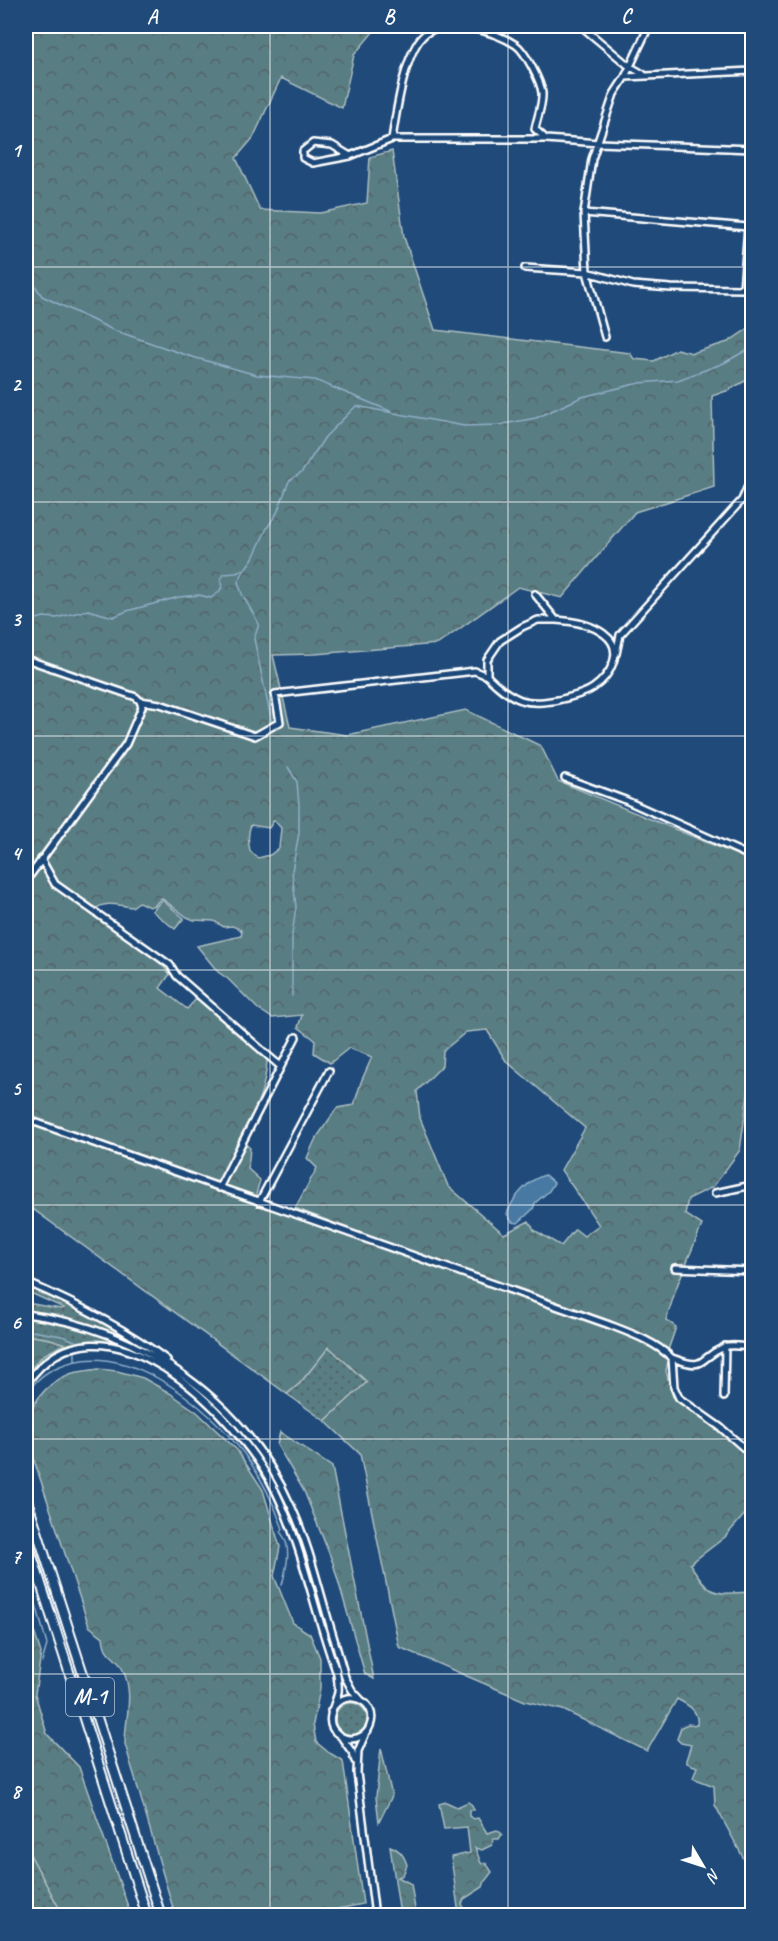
<svg xmlns="http://www.w3.org/2000/svg" width="778" height="1941" font-family="Caveat,sans-serif">
	<style>
		.grass { fill: url(#grass-dots); stroke: #acbec1; stroke-width: 1.5 }
		.forest { fill: url(#forest-crowns); stroke: #acbec1; stroke-width: 1.5; fill-rule: evenodd }
		.pitch { fill: #597d83; stroke: #acbec1; stroke-width: 1.5 }
		.water { fill: #4679a3; stroke: #90afc8; stroke-width: 1.5 }
		.lines { fill: none; stroke-linecap: round; stroke-linejoin: round }
		.stream { stroke: #90afc8; stroke-width: 1.5 }
		.minor-casing { stroke: #fff; stroke-width: 10 }
		.highway-casing { stroke: #fff; stroke-width: 12 }
		.minor { stroke: #1f4a7a; stroke-width: 5 }
		.highway { stroke: #1f4a7a; stroke-width: 8 }
		.grid { fill: none; stroke: #fff; stroke-width: 1.5; stroke-opacity: 0.55 }
		.labels { text-anchor: middle; dominant-baseline: central; stroke-width: 6; stroke-linejoin: round; paint-order: stroke }
		.shield { fill: #1f4a7a; stroke: #bcc9d7; stroke-width: 1.5 }
		.shield-label { font-size: 22px; font-weight: bold; fill: #fff }
		.neatline { fill: none; stroke: #fff; stroke-width: 2 }
		.grid-label { font-size: 20px; text-anchor: middle; font-weight: bold; fill: #fff }
	</style>
	<defs>
		<pattern id="grass-dots" width="8" height="8" patternUnits="userSpaceOnUse" patternTransform="scale(1.5)"><rect width="8" height="8" fill="#597d83"/><path d="M2 2h.1M6 6h.1" fill="none" stroke="#526468" stroke-width="1.8" stroke-linecap="round"/></pattern>
		<pattern id="forest-crowns" width="20" height="18" patternUnits="userSpaceOnUse" patternTransform="scale(1.5)"><rect width="20" height="18" fill="#597d83"/><path d="M2 6a3 3 0 1 1 6 0M12 15a3 3 0 1 1 6 0" fill="none" stroke="#526468"/></pattern>
	</defs>
	<rect width="100%" height="100%" fill="#1f4a7a"/>
	<filter id="ink" filterUnits="userSpaceOnUse"><feTurbulence type="fractalNoise" baseFrequency=".0167" numOctaves="2"/><feDisplacementMap in="SourceGraphic" scale="12" xChannelSelector="R" yChannelSelector="G"/><feConvolveMatrix kernelMatrix="1 2 1 2 8 2 1 2 1" color-interpolation-filters="sRGB"/></filter>
	<g filter="url(#ink)">
		<path class="grass" d="M26 1284C53 1296 107 1317 128 1337L82 1322 26 1310V1303L61 1309 64 1308 26 1291Z
			M26 1317 80 1328 126 1345 125 1347C86 1335 51 1351 26 1381V1374L43 1355 64 1344 50 1339 26 1335Z
			M329 1347 367 1382 325 1421 287 1394 300 1383Z
			M335 1719a16 16 0 1 1 32 0a16 16 0 1 1-32 0Z
			M26 1847 28 1850 63 1915H28L26 1909Z"/>
		<path class="forest" d="M26 26H378L354 55 342 108 281 78 253 138 236 158 260 210 320 213 367 203 370 157 392 151 404 237 435 330 630 353 634 359 654 361 677 349 692 353 728 342 752 326V377L729 390 712 396 714 487 635 512 562 598 518 587 438 644 315 654 273 655 290 727 347 735 466 710 541 746 558 781 752 861V1078L750 1080 740 1150 713 1187 688 1199 685 1214 702 1225 677 1286 666 1320 676 1327 668 1350C621 1321 570 1307 519 1289 444 1263 369 1237 295 1208L317 1168 307 1158 315 1140 337 1108 354 1105 361 1082 372 1057 349 1048 330 1063 314 1053 315 1040 298 1027 302 1015 272 1018 257 1008 228 979 218 972 197 946 241 936 242 932 240 929 232 926 224 927 214 921 194 920 187 917 161 898 155 905 149 907 139 902 132 907C119 906 107 900 95 909L161 964 170 974 160 988 187 1009 197 998 267 1060C266 1090 253 1114 241 1140L250 1148 248 1169 260 1180 255 1198 26 1116ZM274 820 281 828 279 848 270 855 258 858 250 851C248 842 247 834 251 825L269 828ZM487 1030 506 1061 585 1128 561 1170 599 1225 584 1236 575 1229 561 1246 534 1230 529 1221 504 1234 448 1186 420 1118 417 1091 442 1066 443 1051 466 1032Z
			M26 1123 605 1327 647 1343 668 1361 666 1371 673 1397 718 1429 752 1460V1506L725 1537 690 1564C712 1598 714 1594 752 1592V1874L715 1805 714 1786 693 1778 697 1767 687 1763 686 1760 691 1745 681 1743 677 1739 681 1727 688 1724 697 1725C699 1710 688 1705 677 1699L647 1751 563 1710 525 1701 399 1647 360 1454 325 1421 367 1382 329 1347 300 1383 287 1394 26 1204Z
			M26 1335 50 1339 65 1344 43 1355 26 1374Z
			M98 1369 117 1371 143 1378 168 1392 197 1412 237 1450 263 1490 280 1547 274 1576 293 1623 310 1634 320 1658V1689L313 1724 316 1742 328 1752 343 1761 363 1904 338 1909 324 1915H175L125 1744C125 1717 135 1694 122 1668 115 1654 105 1658 103 1637L89 1626 26 1436C25 1409 45 1383 70 1374 79 1371 89 1371 98 1369Z
			M280 1432 332 1467 374 1679 365 1674 333 1563 304 1491 277 1445Z
			M26 1607 41 1653 35 1694 47 1734 79 1767 131 1915H63L26 1847Z
			M381 1748 392 1796 379 1822 376 1797Z
			M446 1802 457 1807 468 1802 472 1805 474 1810H469V1816L473 1819 478 1818 487 1833 497 1830 502 1834 499 1839H493L492 1845 482 1850 475 1848 481 1863H486L492 1872 485 1881 483 1887 464 1899 462 1904 468 1915H459L451 1857 470 1853 467 1827 444 1829 439 1804Z
			M390 1846C400 1850 404 1855 407 1865L403 1875 398 1877 411 1884 416 1915H400Z"/>
		<path class="pitch" d="M162 900 184 918 175 929 152 911Z"/>
		<path class="water" d="M545 1175 554 1183 549 1191 535 1203 533 1209 518 1223 512 1222 507 1214C512 1198 529 1179 545 1175Z"/>
		<g class="lines">
			<path class="stream" d="M26 211 27 217 26 234
				M26 272 42 296 113 330 189 356 257 375 315 380 390 411
				M245 569 238 582 242 594 259 624 254 639 272 723
				M26 622 44 617 56 618 88 610 113 617 127 611 179 597 199 595 211 598 219 592 222 587 220 580 224 574 236 573 245 569 253 558 267 528 277 513 289 481 302 472 325 437 356 406 464 426 498 425 536 418 582 397 639 383 678 380 724 363 752 347
				M288 767 297 782 299 805V833L292 871 296 907 292 935V996
				M26 1330 62 1336 75 1341
				M75 1352V1360
				M26 1395C34 1381 45 1372 60 1366 123 1339 198 1399 237 1445 259 1471 272 1498 283 1529L281 1533C293 1547 286 1569 282 1585
				M26 1567 47 1645 42 1662"/>
			<defs>
				<path id="minor" d="M581 26 629 66 643 74
					M625 77 649 26
					M392 139C396 114 405 45 428 32 450 18 496 32 516 45 525 51 541 82 542 93 543 104 537 118 535 129L546 139
					M350 156 332 145 313 143 303 151V158L313 163 350 156 392 139H546L599 143 752 149
					M584 213 748 227
					M525 268 587 272 633 285 671 288 743 289 752 287
					M743 289 748 227 752 219
					M605 337 587 272 584 213 592 159 614 94 625 77 752 71
					M535 594 556 620C572 621 591 624 604 634 626 650 610 676 593 688 583 695 569 697 558 700 546 702 533 704 521 700 507 695 497 686 487 676V660L500 641 522 627 538 620H556
					M616 654 620 635 742 500 752 477
					M26 659 136 697 140 701 160 704 255 736 280 722 275 694 475 671 487 676
					M565 778 625 800 752 857
					M41 859 55 884 170 965 177 976 280 1066
					M26 881 126 744 142 707 140 701
					M26 1119 607 1324C630 1333 654 1341 672 1358L674 1387 679 1398 720 1427 752 1455
					M219 1188 296 1037
					M715 1193 752 1185
					M259 1202 329 1071
					M675 1268 752 1271
					M26 1282C75 1303 124 1327 167 1360
					M26 1314C142 1329 244 1399 292 1508 307 1541 316 1577 326 1612 332 1633 339 1655 345 1677L352 1690 362 1701
					M672 1358C708 1371 695 1360 724 1347 731 1344 744 1347 752 1347
					M26 1384C101 1276 238 1415 275 1490 303 1547 314 1612 336 1671
					M724 1397 725 1346
					M331 1711C344 1685 380 1701 370 1726 368 1732 363 1736 357 1738 350 1740 344 1739 339 1735 322 1723 335 1707 338 1692 339 1685 337 1676 336 1668
					M365 1735 358 1751 357 1773 375 1916
					M342 1738 352 1752 355 1761"/>
				<path id="highway" d="M26 1497 161 1916
					M26 1537 147 1916"/>
			</defs>
			<use href="#minor" class="minor-casing"/>
			<use href="#highway" class="highway-casing"/>
			<use href="#minor" class="minor"/>
			<use href="#highway" class="highway"/>
		</g>
	</g>
	<path class="grid" d="M270 26V1916M508 26V1916M26 267H752M26 502H752M26 736H752M26 970H752M26 1205H752M26 1439H752M26 1674H752"/>
	<g class="labels">
		<rect class="shield" x="66" y="1678" width="48" height="38" rx="4.5"/>
		<g class="shield-label">
			<text x="90" y="1697">М-1</text>
		</g>
	</g>
	<rect width="778" height="1941" fill="none" stroke="#1f4a7a" stroke-width="66"/>
	<g transform="translate(703 1866) rotate(129)" stroke="#1f4a7a" stroke-width="4.5" paint-order="stroke">
	<path d="M0-4.5L10 22L0 15L-10 22Z" fill="#ffffff"/>
	<text y="-9" font-size="16" font-weight="bold" text-anchor="middle" fill="#ffffff">N</text>
	</g>
	<rect x="33" y="33" width="712" height="1875" class="neatline"/>
	<g class="grid-label">
		<text x="152" y="23">A</text>
		<text x="389" y="23">B</text>
		<text x="626" y="23">C</text>
		<text x="16" y="157">1</text>
		<text x="16" y="391">2</text>
		<text x="16" y="626">3</text>
		<text x="16" y="860">4</text>
		<text x="16" y="1095">5</text>
		<text x="16" y="1329">6</text>
		<text x="16" y="1563">7</text>
		<text x="16" y="1798">8</text>
	</g>
</svg>
